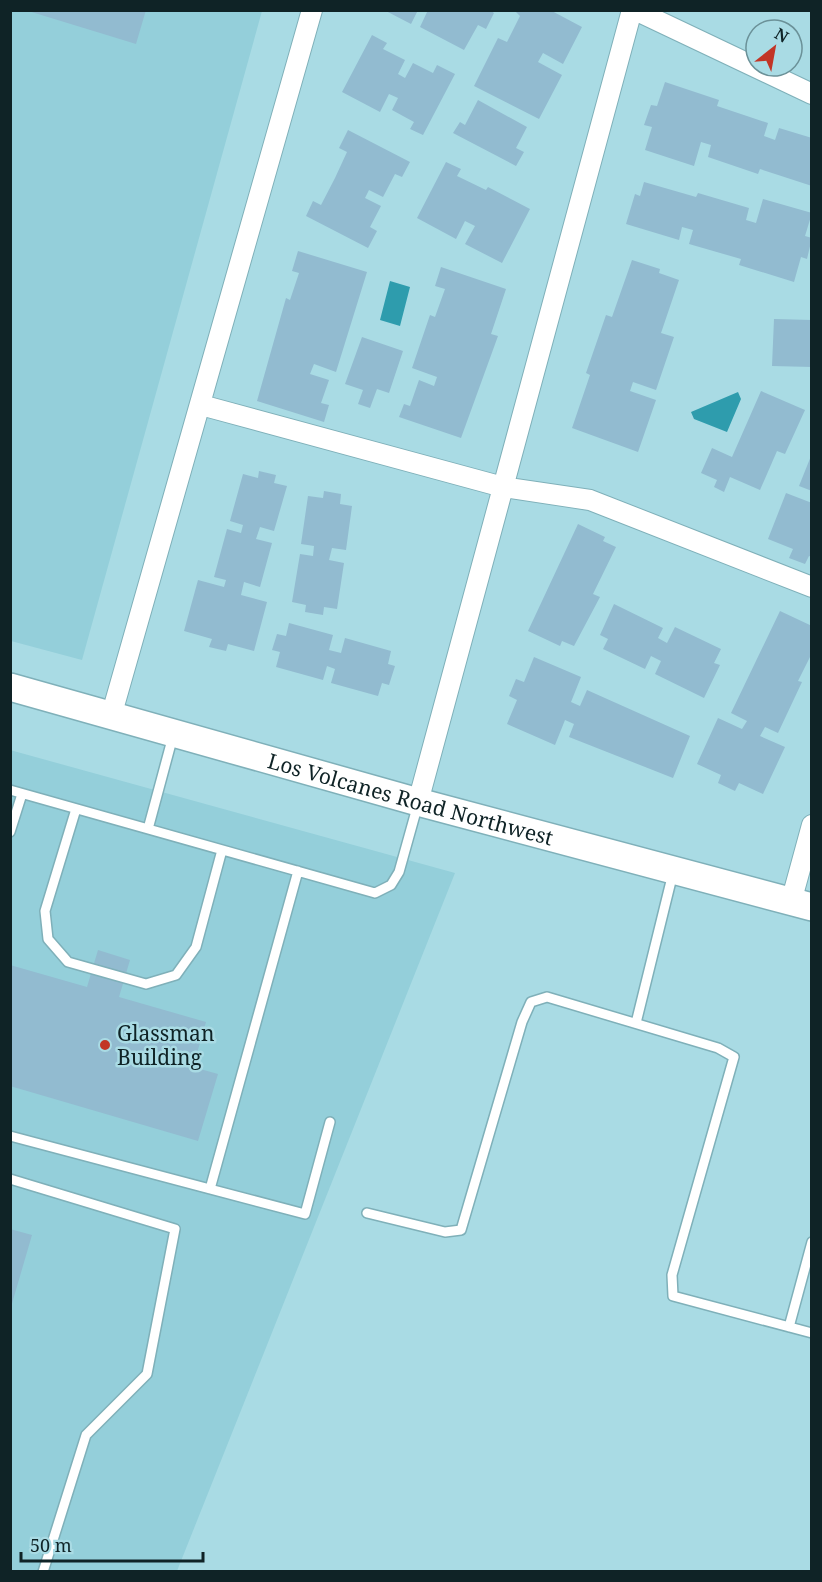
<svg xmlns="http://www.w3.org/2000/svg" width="822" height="1582" font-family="'Noto Serif',serif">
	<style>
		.built { fill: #94cfda }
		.water { fill: #2e9cad }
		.building { fill: #92bbd0 }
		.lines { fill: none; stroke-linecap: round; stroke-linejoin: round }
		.lane-casing { stroke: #7fb0b9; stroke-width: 12 }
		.street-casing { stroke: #7fb0b9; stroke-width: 22 }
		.secondary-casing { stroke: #7fb0b9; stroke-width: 30 }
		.lane { stroke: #fff; stroke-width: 9 }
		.street { stroke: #fff; stroke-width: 20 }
		.secondary { stroke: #fff; stroke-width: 27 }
		.poi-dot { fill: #c23526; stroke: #a9dbe4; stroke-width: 2 }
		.labels { text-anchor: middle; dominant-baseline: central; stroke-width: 5; stroke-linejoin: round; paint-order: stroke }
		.street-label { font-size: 21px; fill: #0f2326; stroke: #a9dbe4 }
		.poi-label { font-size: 21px; fill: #0f2326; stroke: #a9dbe4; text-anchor: start }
	</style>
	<rect width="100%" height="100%" fill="#a9dbe4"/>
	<path class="built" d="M10 11H262L82 660 11 641Z
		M10 750 455 873 177 1571H11Z"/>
	<path class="water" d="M390 281 410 287 400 326 380 320Z
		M738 392 741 399 727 432 694 419 691 412Z"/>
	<path class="building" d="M25 10H146L136 44Z
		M384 10H418L411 24Z
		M428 10H490L494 13 486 29 478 25 464 50 420 27Z
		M514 10H550L582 27 563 64 543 53 538 62 562 75 539 119 474 86 498 38 507 42 520 16Z
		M372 35 387 43 383 49 405 60 398 74 405 78 413 63 433 73 437 65 455 74 423 135 410 129 414 122 392 110 398 98 389 94 380 112 342 92Z
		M665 82 719 100 717 106 768 123 764 136 775 140 779 128 812 138V186L760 169 758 174 708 157 711 145 701 142 694 166 645 150 652 127 644 125 651 105 657 106Z
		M478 100 527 127 516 148 524 152 516 166 453 133 460 122 465 125Z
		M348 130 410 162 402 177 395 174 383 197 369 190 365 198 381 206 370 227 377 231 368 248 306 216 313 201 321 205 335 178 347 152 339 148Z
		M446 162 461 169 457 176 486 190 488 187 530 209 502 263 465 244 475 226 465 221 456 239 417 218Z
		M644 182 696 197 698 193 749 208 746 220 756 223 763 199 812 213 805 236 812 238 807 259 801 257 794 282 739 265 741 259 689 244 693 230 682 227 679 240 626 224 635 194 640 196Z
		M298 251 367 272 336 372 314 364 310 374 329 380 321 403 329 405 324 422 257 401 286 298 290 300 299 273 292 271Z
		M632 260 660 269 659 273 679 280 661 333 674 337 656 390 633 382 630 391 656 400 638 452 572 428 590 375 586 373 606 315 612 317Z
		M441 267 506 289 491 334 498 336 461 438 399 417 404 404 410 406 419 380 434 386 437 377 412 368 430 315 435 317 445 289 435 286Z
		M774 319 812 320V367L772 366Z
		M362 337 403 351 389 393 377 389 370 408 358 404 363 390 345 384Z
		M761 391 805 410 785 454 777 451 760 490 730 477 724 492 714 487 717 480 701 473 712 448 732 457Z
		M811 456H812V491L799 486Z
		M259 471 276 475 274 483 287 486 274 531 260 527 256 539 272 543 260 587 244 582 241 595 267 602 254 651 228 644 226 651 209 647 212 639 184 631 198 580 224 587 226 580 214 577 227 529 241 533 243 525 230 521 243 474 258 478Z
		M324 491 341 494 340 504 352 506 346 550 332 548 329 560 344 563 337 609 324 607 323 615 305 612 306 605 292 602 300 554 313 556 314 546 301 544 308 496 323 498Z
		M786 493 812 503V557L809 556 805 564 789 558 793 549 768 539Z
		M578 524 605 537 603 541 616 547 593 594 600 597 574 646 562 641 560 646 528 631Z
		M614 604 663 628 658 638 667 643 675 627 721 649 714 663 720 665 704 698 655 674 661 661 651 656 645 669 603 649 608 639 600 635Z
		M780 611 812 626V653L798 681 802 682 778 733 765 727 760 736 785 747 763 794 739 783 735 791 718 783 721 775 697 764 718 718 742 729 747 721 731 713Z
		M289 623 333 635 329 650 341 653 345 638 391 651 388 664 395 666 389 685 382 683 378 696 331 683 335 669 327 666 323 680 276 667 280 652 272 650 277 634 286 636Z
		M534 657 581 677 571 702 580 706 587 690 690 736 673 778 569 737 574 724 565 720 555 745 507 724 517 700 509 696 516 679 524 682Z
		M98 950 130 960 119 997 206 1022 193 1067 218 1074 198 1141 10 1086V965L87 987Z
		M10 1229 32 1235 11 1307 10 1306Z"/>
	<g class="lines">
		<defs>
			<path id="lane" d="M10 790 375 893 391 885 399 872 418 804
				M76 809 45 911 48 939 68 962 146 984 176 975 196 947 222 850
				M148 829 173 736
				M10 832 22 794
				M298 871 210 1189 305 1214 330 1122
				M636 1023 673 873
				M10 1136 210 1189
				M10 1179 175 1229 147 1374 86 1435 43 1572
				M367 1213 445 1232 461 1230 522 1022 531 1002 547 997 718 1048 734 1057 672 1275 673 1296 812 1333
				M789 1327 812 1242"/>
			<path id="street" d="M635 10 812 94
				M201 405 503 487 590 500 812 587
				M112 713 312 10
				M418 802 632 10
				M791 902 812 825"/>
			<g id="secondary">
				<path id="s1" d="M10 687 418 802 812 907"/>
			</g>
		</defs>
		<use href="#lane" class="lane-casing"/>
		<use href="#street" class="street-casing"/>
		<use href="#secondary" class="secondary-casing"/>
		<use href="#lane" class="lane"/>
		<use href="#street" class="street"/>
		<use href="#secondary" class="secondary"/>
	</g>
	<circle class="poi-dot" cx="105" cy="1045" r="6"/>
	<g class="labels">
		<g class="street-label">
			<text stroke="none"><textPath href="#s1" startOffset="416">Los Volcanes Road Northwest</textPath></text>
		</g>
		<g class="poi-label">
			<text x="117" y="1033">Glassman<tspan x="117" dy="24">Building</tspan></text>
		</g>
	</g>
	<rect width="822" height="1582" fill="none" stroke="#0f2326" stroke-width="24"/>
	<g transform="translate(774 48) rotate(31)"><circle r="28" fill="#a9dbe4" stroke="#6b9198" stroke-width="1.5"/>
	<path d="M0-4.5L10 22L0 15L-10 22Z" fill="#c23526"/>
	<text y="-9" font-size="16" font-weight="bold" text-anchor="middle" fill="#0f2326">N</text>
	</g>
	<path d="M21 1552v9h182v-9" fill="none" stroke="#0f2326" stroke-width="3"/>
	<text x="30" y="1552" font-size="18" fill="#0f2326" stroke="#a9dbe4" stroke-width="4.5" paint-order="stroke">50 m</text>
</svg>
